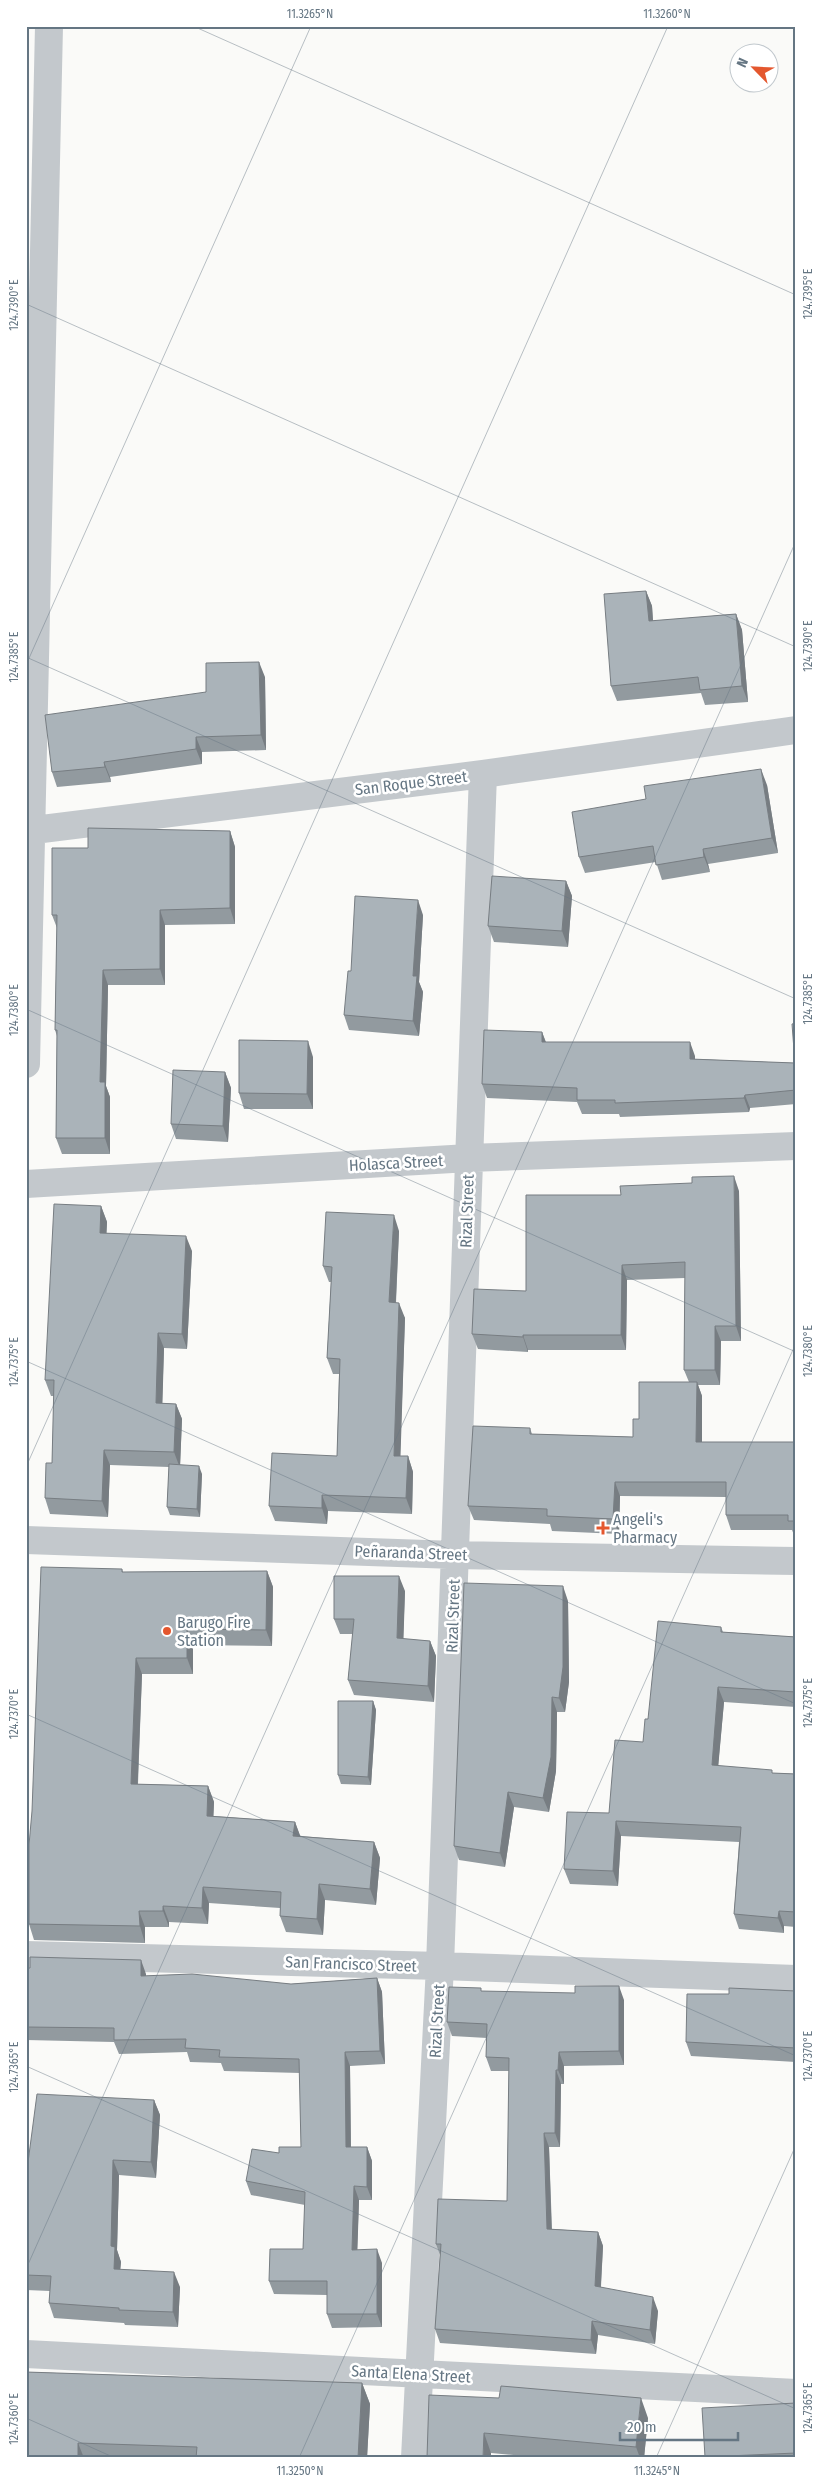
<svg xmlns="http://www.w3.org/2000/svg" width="822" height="2484" font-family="'Fira Sans Condensed',sans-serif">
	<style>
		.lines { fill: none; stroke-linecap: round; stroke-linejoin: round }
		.minor { stroke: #c3c8cc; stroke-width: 28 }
		.wall { fill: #929a9f }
		.shaded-wall { fill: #777d82 }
		.building { fill: #aab3b9; stroke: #777d82 }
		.ticks { fill: none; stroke: #657683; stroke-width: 1; stroke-opacity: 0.45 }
		.poi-dot { fill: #e4572e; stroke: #fff; stroke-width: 2 }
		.labels { text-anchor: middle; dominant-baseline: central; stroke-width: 5; stroke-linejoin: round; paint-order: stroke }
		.street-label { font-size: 16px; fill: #657683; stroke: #fff }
		.poi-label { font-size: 16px; fill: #657683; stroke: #fff; text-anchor: start }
		.neatline { fill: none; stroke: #657683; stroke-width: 2 }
		.ticks-label { font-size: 12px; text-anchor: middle; fill: #657683 }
	</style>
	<rect width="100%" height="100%" fill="#fafaf8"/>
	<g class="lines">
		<path class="minor" d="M26 831 483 774 796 730
			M26 1064 49 26
			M26 1184 469 1158 796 1146
			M26 1540 455 1555 796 1561
			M26 1955 440 1966 796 1979
			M26 2354 796 2393
			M415 2458 440 1966 483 774"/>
	</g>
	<path class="wall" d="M646 591 652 606 653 621 736 614 742 630 748 702 705 705 701 693 617 701 611 686Z
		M265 677 266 750 202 752V764L110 777 111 782 57 787 52 772 206 692Z
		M767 785 778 853 708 864 710 872 662 880 656 862 585 873 579 857Z
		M230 831 235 847V924L165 925V985H108L106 1086 110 1097V1154H62L56 1138 57 1036 55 1030 57 928 52 915 88 848Z
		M566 881 572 896 568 947 494 942 488 926Z
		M423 915 419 982 423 992 419 1036 349 1030 344 1015 351 971Z
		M796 1023V1104L750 1108 749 1112 620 1117 619 1114H582L577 1102 487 1098 482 1084 542 1032 546 1042 695 1056V1059L795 1063Z
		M313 1057V1109H244L239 1093Z
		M225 1072 231 1088 228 1142 176 1139 171 1124Z
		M739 1191 741 1341H721L720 1385H698L702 1396V1442H796V1535H794L792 1530H731L726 1515V1497L620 1496 619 1534 552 1531 550 1524 474 1520 468 1506 530 1428 532 1434 633 1437 639 1419 689 1382 684 1370 685 1278 627 1280 626 1350H528V1352L478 1349 472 1334 526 1291 621 1195Z
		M101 1206 107 1222 106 1233 192 1251 187 1349 164 1348 162 1403 176 1404 182 1419 180 1465 202 1474 200 1517 170 1515 167 1507 169 1467 110 1465 108 1517 50 1514 45 1498 52 1463 54 1396H51L45 1380Z
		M399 1231 396 1303 405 1318 400 1456H408L413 1472 412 1514 328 1511 327 1524 275 1521 269 1506 337 1456 339 1374H333L327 1358 331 1282H329L323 1266Z
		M122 1569 123 1572 267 1571 273 1587 272 1646 193 1645V1674H142L138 1784 208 1786 214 1802 213 1816 295 1822 300 1836 374 1842 380 1858 376 1905 325 1900 323 1935 286 1932 280 1916V1908L209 1903 208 1924 169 1922V1927H145V1943L34 1940 29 1924 32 1811Z
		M405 1591 403 1639 430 1641 436 1656 434 1702 354 1695 348 1680 353 1634H340L334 1619Z
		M568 1601 569 1682 565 1712H557L556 1771 549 1812 514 1807 505 1867 459 1860 454 1846Z
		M721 1627 723 1632 796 1637V1707L724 1702 718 1766 773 1773 796 1774V1927L784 1926V1933L739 1929 734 1914 739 1842 621 1836 618 1886 570 1884 564 1869 609 1813 643 1742 648 1719Z
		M373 1701 376 1710 371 1785 341 1784 338 1775Z
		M26 1968 146 1974V1976L291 1984 377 1978 382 1992 385 2064 350 2066 351 2147H367L372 2161V2200H359L357 2250 382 2263V2327L332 2328 327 2314V2295L274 2294 269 2281 303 2249 305 2205 251 2195 246 2181 279 2153 301 2147 300 2073 224 2071 221 2063 190 2062 187 2052 119 2054 114 2042 26 2040Z
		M482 1991 624 2000V2065L564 2066V2084H561L560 2147H549L552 2229 598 2232 603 2246 601 2287 658 2311 655 2344 598 2335 596 2354 440 2343 435 2329 440 2255 436 2244 507 2201 509 2071H491L486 2057 487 2038 452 2036 447 2022Z
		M796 1991V2062L691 2056 686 2042 729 1994Z
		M154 2100 160 2115 156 2178 119 2175 117 2250 121 2262 120 2270 180 2287 178 2327 125 2325 124 2323 54 2318 49 2303 50 2291 26 2290V2170Z
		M26 2372 362 2383 370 2404 367 2458H28V2453L26 2449Z
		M429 2395 648 2418 644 2458H547L491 2453Z
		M796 2403V2458H705V2457Z"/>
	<path class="shaded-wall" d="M646 591 652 606 654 637 649 621Z
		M736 614 742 630 748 702 742 686Z
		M259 662 265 677 266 750 261 735Z
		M196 737 202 752V764L196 749Z
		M104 762 110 777 111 782 105 767Z
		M761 769 767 785 778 853 772 838Z
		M230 831 235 847V924L230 908Z
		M703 849 708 864 710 872 704 857Z
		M566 881 572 896 568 947 562 931Z
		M418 900 423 915 419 982 423 992 419 1036 413 1021V976Z
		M160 910 165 925V985L160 969Z
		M103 970 108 985 106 1086 110 1097V1154L105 1138 100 1082Z
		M542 1032 547 1046 542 1042Z
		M308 1041 313 1057V1109L307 1094Z
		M690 1042 695 1056V1072L690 1059Z
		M225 1072 231 1088 228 1142 223 1126Z
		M745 1095 750 1108 749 1112 744 1098Z
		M734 1176 739 1191 741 1341 736 1326Z
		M101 1206 107 1222 106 1249 100 1233Z
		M394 1215 399 1231 395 1318 389 1302Z
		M186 1236 192 1251 187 1349 182 1334Z
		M622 1265 627 1280 626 1350 621 1335Z
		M399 1303 405 1318 400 1471 394 1456Z
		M715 1326 721 1341 720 1385 715 1370Z
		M158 1333 164 1348 162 1419 156 1403Z
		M523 1335 528 1350V1352L523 1337Z
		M697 1382 702 1396V1456L696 1442Z
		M176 1404 182 1419 180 1468 174 1452Z
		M104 1450 110 1465 108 1517 102 1501Z
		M408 1456 413 1472 412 1514 406 1498Z
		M199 1466 202 1474 200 1517 197 1509Z
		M615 1482 620 1496 619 1534 613 1519Z
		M322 1495 328 1511 327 1524 322 1508Z
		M267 1571 273 1587 272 1646 266 1630Z
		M399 1576 405 1591 403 1654 397 1638Z
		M563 1586 568 1601 569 1682 565 1712 559 1698Z
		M187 1629 193 1645V1674L187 1658Z
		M430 1641 436 1656 434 1702 428 1686Z
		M136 1658 142 1674 137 1800 131 1784Z
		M718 1687 724 1702 717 1780 712 1765Z
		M552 1697 557 1712 556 1771 549 1812 543 1798Z
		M373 1701 376 1710 371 1785 368 1777Z
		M208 1786 214 1802 213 1832 207 1816Z
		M508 1792 514 1807 505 1867 500 1853Z
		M616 1821 621 1836 618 1886 613 1871Z
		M295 1822 301 1838 293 1836Z
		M374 1842 380 1858 376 1905 370 1889Z
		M319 1884 325 1900 323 1935 317 1919Z
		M203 1887 209 1903 208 1924 202 1908Z
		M163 1906 169 1922V1927L163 1911Z
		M139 1911 145 1927V1943L140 1926Z
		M779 1911 784 1926V1933L778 1918Z
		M141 1960 146 1974V1990L141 1976Z
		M377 1978 382 1992 385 2064 380 2051Z
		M619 1986 624 2000V2065L619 2051Z
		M345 2052 350 2066 351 2161 346 2147Z
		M559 2052 564 2066V2084L558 2070Z
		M556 2070 561 2084 560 2147 555 2133Z
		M154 2100 160 2115 156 2178 151 2162Z
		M544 2133 549 2147 552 2243 547 2229Z
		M367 2147 372 2161V2200L367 2187Z
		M113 2160 119 2175 117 2250 121 2262 119 2284 114 2269 111 2246Z
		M354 2186 359 2200 357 2263 352 2250Z
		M598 2232 603 2246 600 2300 595 2286Z
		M377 2249 382 2263V2327L377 2314Z
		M174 2272 180 2287 178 2327 173 2312Z
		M653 2297 658 2311 655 2344 650 2330Z
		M592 2321 598 2335 596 2354 591 2340Z
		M362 2383 370 2404 367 2458H358Z
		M641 2398 648 2418 644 2458H640L636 2447Z
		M484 2433 491 2453V2458H483Z
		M78 2443 84 2458H78Z"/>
	<path class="building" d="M646 591 649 621 736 614 742 686 700 690 698 677 611 686 604 594Z
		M259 662 261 735 196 737V749L104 762 105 767 52 772 45 715 206 692V663Z
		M761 769 772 838 703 849 704 857 656 865 653 846 579 857 572 812 646 799 644 786Z
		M88 828 230 831V908L160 910V969L103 970 100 1082H105V1138H56L57 1030H55L57 915H52V848H88Z
		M492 876 566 881 562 931 488 926Z
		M355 896 418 900 413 976H417L413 1021 344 1015 348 971H351Z
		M796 1023V1090L745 1095 744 1098 615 1103V1100H577V1088L482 1084 484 1030 542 1032V1042H690V1059L795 1063 792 1024Z
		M239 1040 308 1041 307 1094 239 1093Z
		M173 1070 225 1072 223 1126 171 1124Z
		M734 1176 736 1326H715V1370H684L685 1262 622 1265 621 1335H523V1337L472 1334 474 1289 526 1291V1195H621L620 1186 692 1183V1177Z
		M54 1204 101 1206 100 1233 186 1236 182 1334 158 1333 156 1403 176 1404 174 1452 104 1450 102 1501 45 1498 46 1463H52L54 1380H45Z
		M326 1212 394 1215 389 1302 399 1303 394 1456H408L406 1498 322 1495V1508L269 1506 272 1453 337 1456 340 1359 327 1358 332 1267 323 1266Z
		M639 1382H697L696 1442H796V1521H788V1515H726V1482H615L613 1519 547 1516V1509L468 1506 473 1426 530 1428V1434L633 1437V1419H639Z
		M169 1464 199 1466 197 1509 167 1507Z
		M41 1567 122 1569V1572L267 1571 266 1630 187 1629V1658H136L131 1784 208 1786 207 1816 295 1822 293 1836 374 1842 370 1889 319 1884 317 1919 280 1916 281 1892 203 1887 202 1908 163 1906V1911H139L140 1926 29 1924V1845L32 1811Z
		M334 1576H399L397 1638 430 1641 428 1686 348 1680 354 1619H334Z
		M464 1583 563 1586V1667L559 1698 552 1697 551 1757 543 1798 508 1792 500 1853 454 1846Z
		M658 1621 721 1627V1632L796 1637V1692L718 1687 712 1765 772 1770V1773L796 1774V1912L779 1911 778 1918 734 1914 741 1827 616 1821 613 1871 564 1869 567 1812 609 1813 615 1740 643 1742 645 1719H648Z
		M338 1701H373L368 1777 338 1775Z
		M30 1957 141 1960V1976L192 1974 291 1984 377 1978 380 2051 345 2052 346 2147H367V2187L354 2186 352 2250 377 2249V2314H327V2281H269L270 2249H303L305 2192 246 2181 252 2149 279 2153V2147H301L299 2059 219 2057 220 2050 185 2048 186 2039 114 2040V2028L26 2027V1968H30Z
		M575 1986H619V2051L559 2052 558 2070H556L555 2133H544L547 2229 598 2232 595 2286 653 2297 650 2330 592 2321 591 2340 435 2329 441 2244H436L438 2199 507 2201 509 2058 486 2057 487 2024 447 2022 449 1987 481 1988V1991L575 1993Z
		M729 1988 796 1991V2048L686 2042 687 1994H729Z
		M37 2094 154 2100 151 2162 113 2160 111 2246 115 2247 114 2269 174 2272 173 2312 119 2310V2308L49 2303 51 2276 26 2275V2170H27Z
		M26 2372 362 2383 358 2458H196L197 2447 78 2443V2458H28V2441H26Z
		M501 2386 641 2398 636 2447 484 2433 483 2458H427L429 2395 499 2398Z
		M796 2403V2453L705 2457 702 2408Z"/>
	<path class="ticks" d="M193 26 796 295M26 304 796 647M26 657 796 999M26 665 311 26M26 1009 796 1352M26 1361 796 1704M26 1467 668 26M26 1714 796 2056M26 2066 796 2409M26 2269 796 541M26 2418 115 2458M299 2458 796 1343M656 2458 796 2145"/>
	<g class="poi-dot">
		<path d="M600.5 1520.5h5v5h5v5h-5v5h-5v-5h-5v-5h5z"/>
		<circle cx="167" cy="1631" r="5"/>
	</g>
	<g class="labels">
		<g class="street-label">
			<text transform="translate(411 783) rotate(-7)">San Roque Street</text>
			<text transform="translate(396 1163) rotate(-3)">Holasca Street</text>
			<text transform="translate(467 1211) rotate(-88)">Rizal Street</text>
			<text transform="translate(411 1553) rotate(2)">Peñaranda Street</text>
			<text transform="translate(453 1616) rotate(-88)">Rizal Street</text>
			<text transform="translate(351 1964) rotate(2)">San Francisco Street</text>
			<text transform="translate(437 2021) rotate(-87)">Rizal Street</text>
			<text transform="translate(411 2374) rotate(3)">Santa Elena Street</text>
		</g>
		<g class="poi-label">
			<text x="613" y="1519">Angeli's<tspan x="613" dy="18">Pharmacy</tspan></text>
			<text x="177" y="1622">Barugo Fire<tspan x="177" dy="18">Station</tspan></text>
		</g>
	</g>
	<rect width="822" height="2484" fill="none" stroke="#ffffff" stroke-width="55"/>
	<g transform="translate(754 68) rotate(294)"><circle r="24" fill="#ffffff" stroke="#c1c8cd"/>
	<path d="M0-4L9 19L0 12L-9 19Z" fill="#e4572e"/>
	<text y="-8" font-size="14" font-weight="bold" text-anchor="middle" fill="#657683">N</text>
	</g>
	<path d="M620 2432v8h118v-8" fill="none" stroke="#657683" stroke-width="2.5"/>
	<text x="627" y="2432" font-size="15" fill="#657683" stroke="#ffffff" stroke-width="4" paint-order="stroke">20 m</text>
	<rect x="28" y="28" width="766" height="2428" class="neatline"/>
	<g class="ticks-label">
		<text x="310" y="18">11.3265°N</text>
		<text x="667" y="18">11.3260°N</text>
		<text transform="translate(808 294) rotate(-90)" y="4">124.7395°E</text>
		<text transform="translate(14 305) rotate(-90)" y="4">124.7390°E</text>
		<text transform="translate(808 646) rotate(-90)" y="4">124.7390°E</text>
		<text transform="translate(14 657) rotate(-90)" y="4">124.7385°E</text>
		<text transform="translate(808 999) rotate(-90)" y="4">124.7385°E</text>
		<text transform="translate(14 1010) rotate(-90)" y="4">124.7380°E</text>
		<text transform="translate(808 1351) rotate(-90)" y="4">124.7380°E</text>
		<text transform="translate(14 1362) rotate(-90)" y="4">124.7375°E</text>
		<text transform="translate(808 1703) rotate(-90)" y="4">124.7375°E</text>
		<text transform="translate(14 1714) rotate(-90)" y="4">124.7370°E</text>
		<text transform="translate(808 2056) rotate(-90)" y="4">124.7370°E</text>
		<text transform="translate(14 2067) rotate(-90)" y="4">124.7365°E</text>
		<text transform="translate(808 2408) rotate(-90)" y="4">124.7365°E</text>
		<text transform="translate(14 2419) rotate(-90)" y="4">124.7360°E</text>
		<text x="300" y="2475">11.3250°N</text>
		<text x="657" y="2475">11.3245°N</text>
	</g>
</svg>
